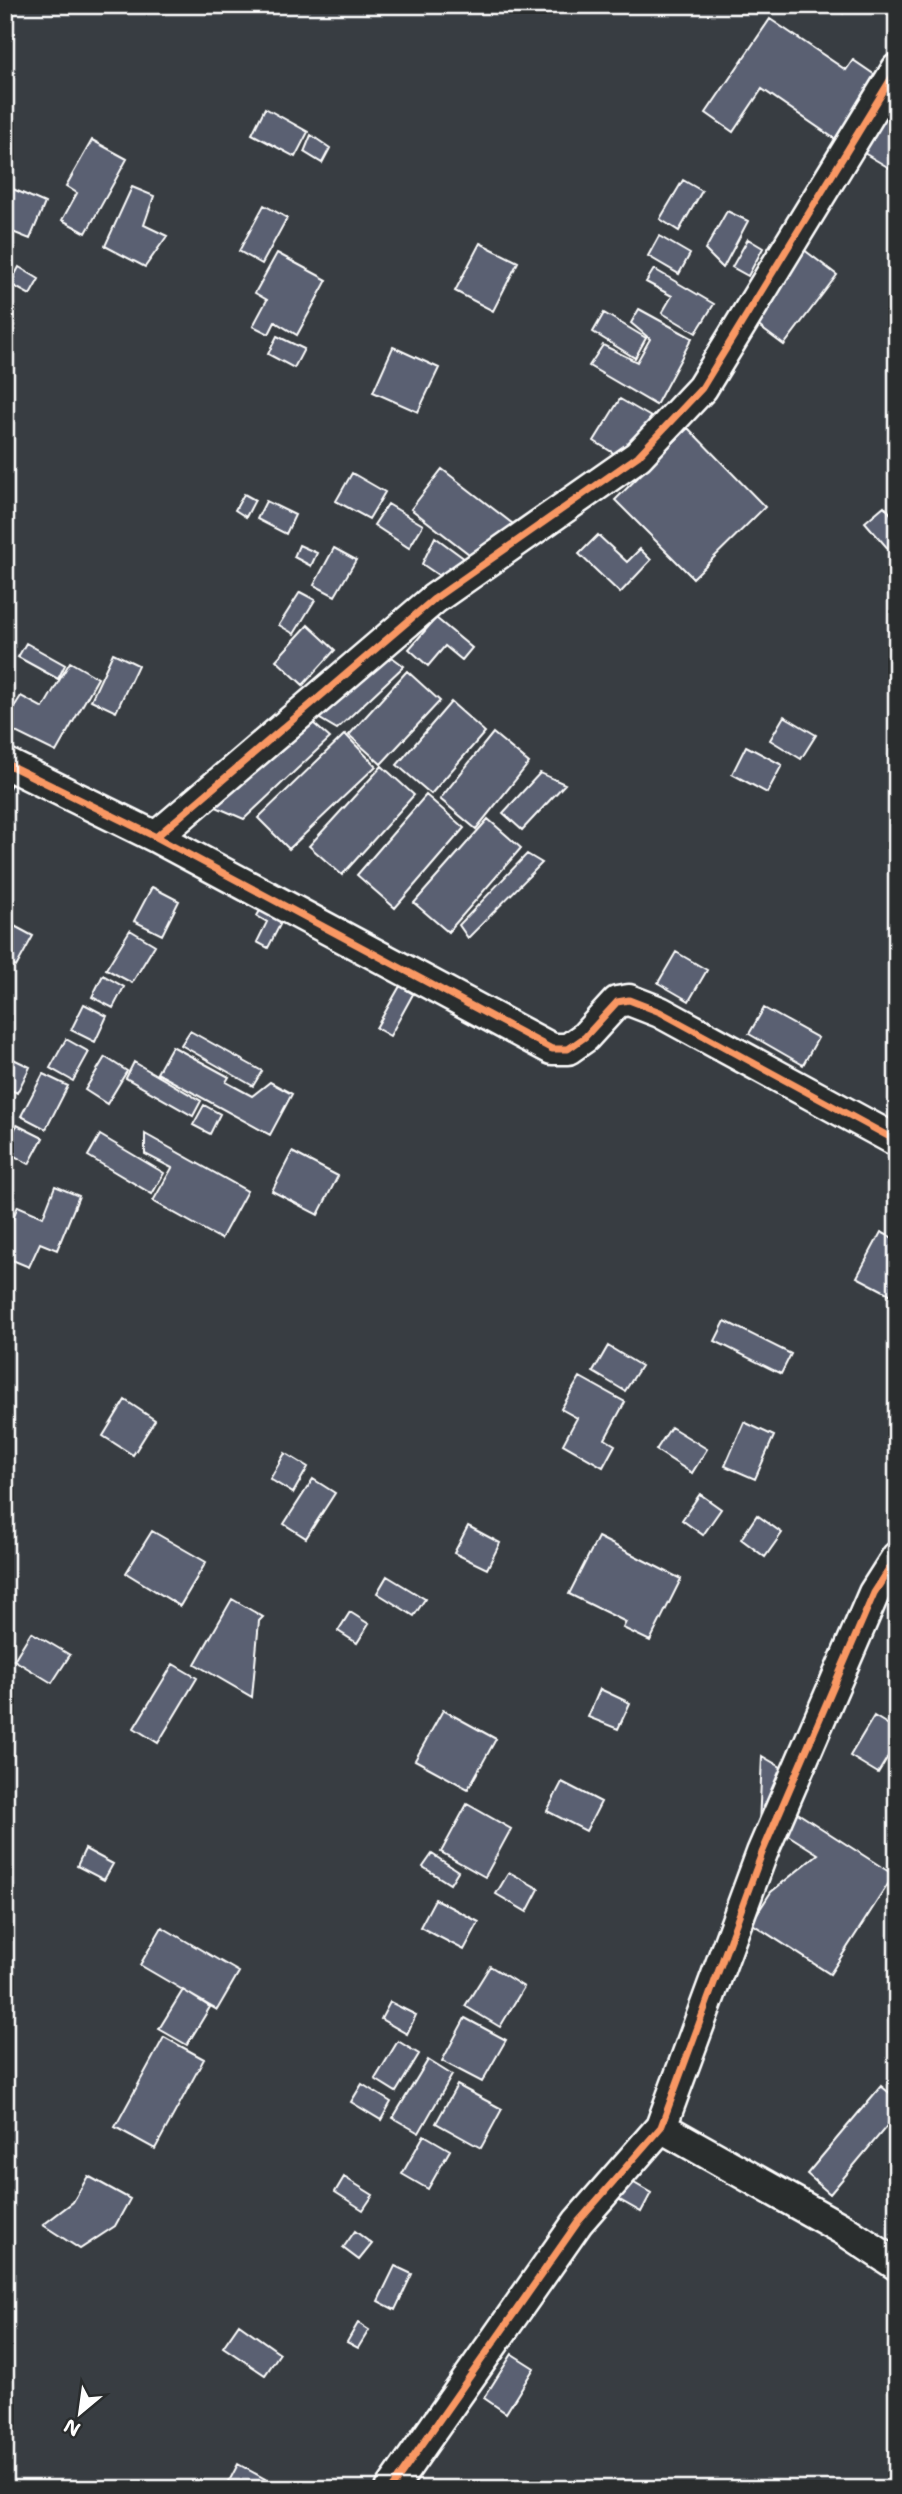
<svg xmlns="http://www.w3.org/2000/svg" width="902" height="2494" font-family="'Shantell Sans',sans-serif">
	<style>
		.building { fill: #5a6172; stroke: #fff; stroke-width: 2 }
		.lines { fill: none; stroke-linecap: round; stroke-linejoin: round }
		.street-casing { stroke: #fff; stroke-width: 35 }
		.street { stroke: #2a2d2e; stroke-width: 30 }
		.cycleway-casing { stroke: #2a2d2e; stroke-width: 11 }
		.cycleway { stroke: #f99763; stroke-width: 7 }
	</style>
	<rect width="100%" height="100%" fill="#383d42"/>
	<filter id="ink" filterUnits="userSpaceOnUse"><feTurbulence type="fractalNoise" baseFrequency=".0143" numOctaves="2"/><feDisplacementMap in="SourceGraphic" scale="14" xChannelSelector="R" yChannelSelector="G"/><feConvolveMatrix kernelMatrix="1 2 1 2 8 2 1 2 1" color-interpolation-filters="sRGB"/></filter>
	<g filter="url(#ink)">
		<path class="building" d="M829 5H847L843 13Z
			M770 19 846 70 853 60 878 77 835 139 762 89 733 132 706 113Z
			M891 107 897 110V160L891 169 864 153Z
			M265 108 308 132 295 157 252 134Z
			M311 135 330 148 322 163 304 152Z
			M92 140 127 159 86 233 62 220 77 193 66 186Z
			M683 180 702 191 679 231 660 219Z
			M6 186 45 203 30 239 5 229Z
			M132 187 154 196 144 225 167 236 145 267 105 246Z
			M264 205 287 218 262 264 239 251Z
			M727 211 748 221 723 268 705 250Z
			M659 236 690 254 679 274 648 256Z
			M748 239 763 248 748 276 732 267Z
			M480 243 518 262 493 311 455 291Z
			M803 249 837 275 784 345 749 319Z
			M277 253 327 280 297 335 275 322 269 334 253 326 267 300 255 293Z
			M19 267 39 279 30 295 10 284Z
			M654 269 714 304 696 333 662 313 672 296 646 282Z
			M639 309 692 338 656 405 589 366 603 345 637 362 650 339 631 323Z
			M604 313 646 338 635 358 593 332Z
			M277 336 304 349 294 368 268 354Z
			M393 347 439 368 418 412 373 392Z
			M620 399 651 417 625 460 594 441Z
			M688 428 765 507 693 578 615 500Z
			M442 469 513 524 482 564 411 509Z
			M352 473 385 492 369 519 336 501Z
			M244 494 255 500 246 517 235 510Z
			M266 501 295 515 286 534 257 519Z
			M388 504 423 525 409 548 374 525Z
			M884 506 897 521 896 558 865 522Z
			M598 535 627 562 640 549 651 560 620 593 579 554Z
			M435 537 465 559 450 583 422 564Z
			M299 545 317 553 311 566 294 557Z
			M334 548 356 560 335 596 314 585Z
			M300 592 315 600 294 634 279 625Z
			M436 618 472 648 462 660 445 646 428 666 409 649Z
			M308 625 335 650 303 685 276 660Z
			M26 643 65 665 58 679 18 657Z
			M381 649 404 666 337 729 310 713Z
			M113 653 138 665 116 712 91 700Z
			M70 662 98 678 56 752 5 727V721L21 696 43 708Z
			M407 671 440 701 381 764 349 735Z
			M451 702 485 732 431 794 397 765Z
			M304 715 330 738 244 819 209 804Z
			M784 716 816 735 801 759 770 740Z
			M493 733 529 763 476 829 440 799Z
			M345 734 376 766 289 849 258 818Z
			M746 746 782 765 767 793 732 774Z
			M382 766 414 795 342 875 309 846Z
			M540 773 565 784 522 830 503 813Z
			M5 781 11 784 5 796Z
			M426 795 464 828 395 908 357 875Z
			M488 819 521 848 448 932 414 903Z
			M527 854 542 863 468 938 459 925Z
			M152 887 179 901 162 935 134 921Z
			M262 907 283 919 268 948 257 942 267 922 257 916Z
			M5 921 33 936 16 967 5 962Z
			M130 930 155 945 132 983 106 969Z
			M676 952 707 970 689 1001 658 983Z
			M103 975 124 987 113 1008 92 997Z
			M400 986 413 994 390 1036 376 1028Z
			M84 1004 107 1016 95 1042 71 1030Z
			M764 1008 818 1038 803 1065 749 1034Z
			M190 1031 262 1071 253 1086 181 1045Z
			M66 1039 89 1052 73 1081 50 1068Z
			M172 1046 229 1077 226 1082 252 1096 270 1082 292 1094 270 1135 157 1073Z
			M5 1055 30 1067 17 1093 5 1087Z
			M105 1057 127 1071 107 1104 85 1090Z
			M134 1062 201 1101 193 1116 126 1078Z
			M43 1074 68 1086 46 1129 21 1116Z
			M204 1105 220 1114 210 1134 193 1125Z
			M17 1125 43 1138 29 1164 5 1151V1147Z
			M145 1134 247 1191 221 1239 153 1201 172 1168 145 1154Z
			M100 1135 164 1173 152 1194 88 1156Z
			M292 1152 338 1176 318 1215 272 1191Z
			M55 1186 79 1196 57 1250 40 1243 29 1267 5 1257V1236L18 1206 43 1217Z
			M881 1232 897 1240V1298L857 1277Z
			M725 1321 791 1354 781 1374 715 1341Z
			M608 1346 641 1366 625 1391 593 1372Z
			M580 1377 625 1402 605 1439 615 1445 603 1467 563 1444 577 1418 561 1409Z
			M125 1400 155 1420 133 1455 103 1436Z
			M744 1422 774 1436 755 1479 725 1466Z
			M671 1427 707 1449 692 1473 656 1450Z
			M285 1453 308 1467 293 1493 270 1479Z
			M313 1479 335 1493 306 1538 284 1524Z
			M700 1494 721 1509 703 1535 682 1520Z
			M757 1515 782 1533 765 1557 741 1539Z
			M468 1526 500 1543 487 1569 454 1553Z
			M152 1531 206 1562 180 1606 126 1573Z
			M598 1537 681 1579 650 1641 623 1628 626 1622 569 1594Z
			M387 1576 425 1599 414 1616 377 1593Z
			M232 1599 263 1617 259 1621 252 1697 195 1664Z
			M350 1612 369 1624 357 1643 338 1631Z
			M31 1632 70 1655 52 1683 14 1660Z
			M173 1664 197 1678 158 1743 134 1728Z
			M600 1689 630 1703 618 1729 588 1717Z
			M443 1710 496 1739 468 1789 415 1760Z
			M874 1716 897 1730V1742L878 1773 850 1756Z
			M762 1756 784 1769 759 1826Z
			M562 1782 601 1802 586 1831 547 1811Z
			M467 1804 511 1829 485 1877 441 1852Z
			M793 1810 894 1875 830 1974 751 1923 771 1892 818 1854 780 1830Z
			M85 1849 113 1864 104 1880 77 1866Z
			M432 1854 458 1871 450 1884 423 1867Z
			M509 1872 539 1889 527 1912 496 1894Z
			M435 1899 479 1922 464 1950 420 1927Z
			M162 1927 239 1972 217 2010 140 1965Z
			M490 1966 524 1987 500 2027 465 2006Z
			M183 1990 210 2007 187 2045 159 2029Z
			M390 2002 416 2015 407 2034 381 2019Z
			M465 2018 506 2040 482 2082 442 2061Z
			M164 2037 204 2059 155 2149 115 2127Z
			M398 2041 419 2054 396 2092 375 2079Z
			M428 2060 452 2075 419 2133 393 2118Z
			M362 2084 391 2102 381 2120 351 2102Z
			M457 2085 502 2109 481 2148 436 2123Z
			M881 2086 897 2099V2114L830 2194 807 2174Z
			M424 2135 450 2150 428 2189 402 2174Z
			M88 2176 130 2199 115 2226 80 2249 43 2225 73 2202Z
			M622 2176 651 2193 641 2212 611 2195Z
			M344 2177 373 2195 363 2210 335 2192Z
			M355 2231 372 2244 359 2260 343 2248Z
			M395 2266 412 2274 395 2310 378 2301Z
			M358 2323 369 2330 358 2348 347 2342Z
			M239 2324 280 2353 265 2375 223 2347Z
			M512 2354 534 2368 506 2413 484 2398Z
			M238 2464 265 2479 260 2489H225Z"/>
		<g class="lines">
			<defs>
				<path id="street" d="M5 763 156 837 552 1049H568L585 1037 617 1002 629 1000 660 1012 897 1141
					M156 837 434 599 638 456 702 388 897 69
					M661 2127 844 2230 897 2265
					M391 2489 578 2222 661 2127 762 1853 874 1593 897 1557"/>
			</defs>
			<use href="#street" class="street-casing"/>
			<use href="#street" class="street"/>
			<defs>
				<path id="cycleway" d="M5 763 156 837 552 1049H568L585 1037 617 1002 629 1000 660 1012 897 1141
					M156 837 434 599 638 456 702 388 897 69
					M391 2489 578 2222 661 2127 762 1853 874 1593 897 1557"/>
			</defs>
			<use href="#cycleway" class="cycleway-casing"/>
			<use href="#cycleway" class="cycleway"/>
		</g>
	</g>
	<rect width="902" height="2494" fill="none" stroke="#2a2d2e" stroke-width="28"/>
	<rect x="14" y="14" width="874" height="2466" fill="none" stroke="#fff" stroke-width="2.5" filter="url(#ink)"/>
	<g transform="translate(80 2413) rotate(209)" stroke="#2a2d2e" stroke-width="5" paint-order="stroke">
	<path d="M0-5L12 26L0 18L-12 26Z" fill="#ffffff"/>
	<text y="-10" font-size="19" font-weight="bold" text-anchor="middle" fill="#ffffff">N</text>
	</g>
</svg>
